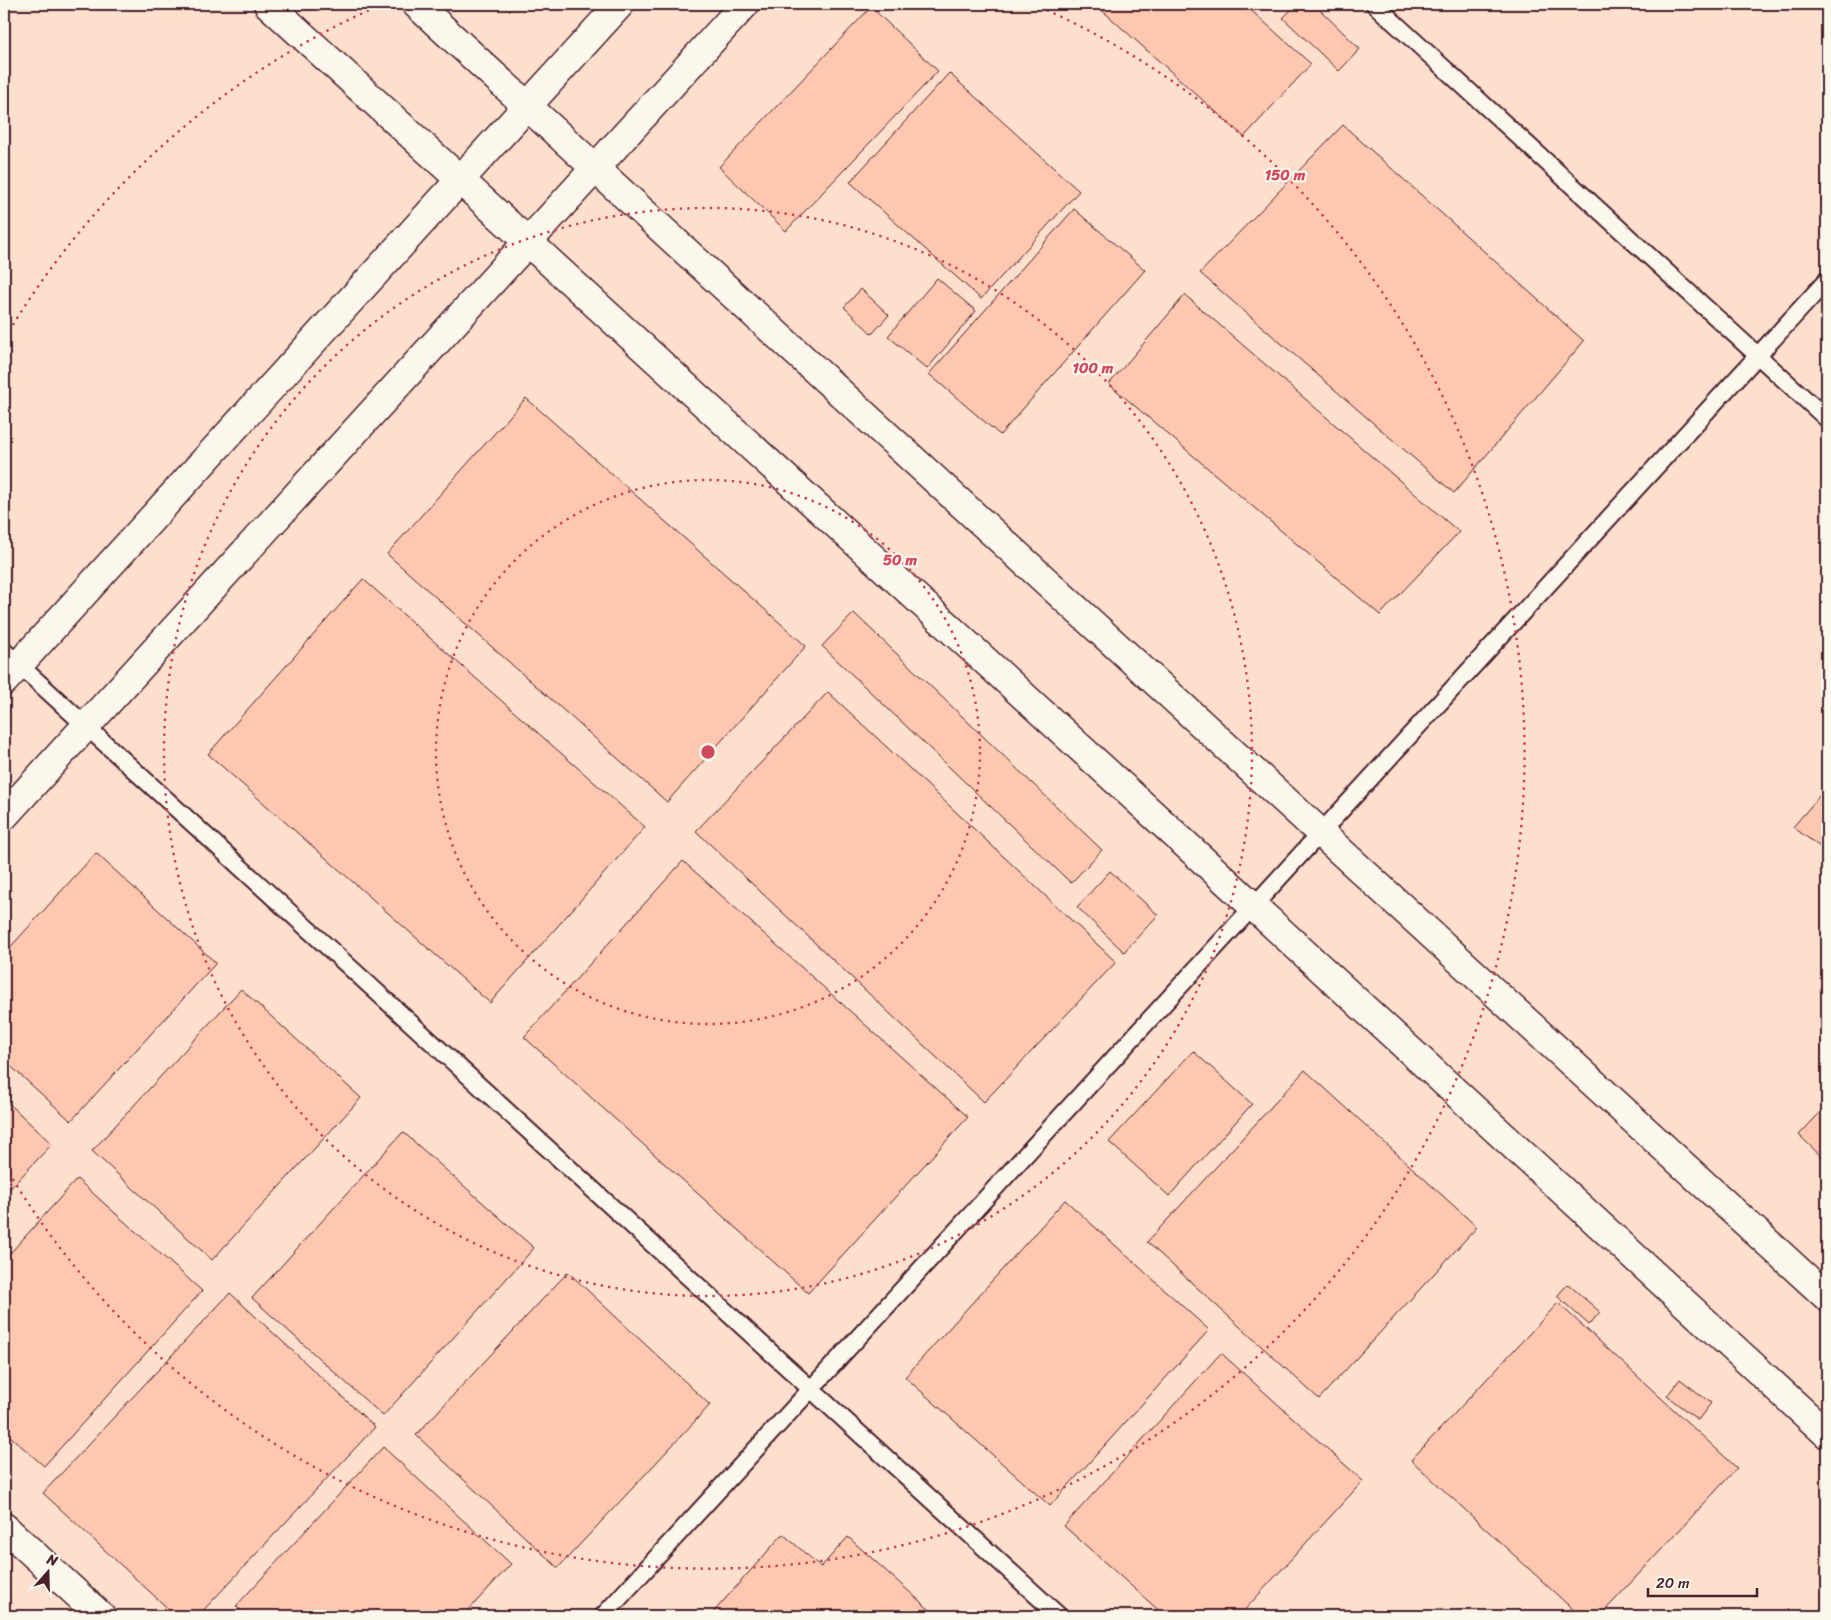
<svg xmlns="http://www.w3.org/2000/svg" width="1831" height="1620" font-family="Sriracha,sans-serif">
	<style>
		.built { fill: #fddfcd }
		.building { fill: #fec8b0; stroke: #4a1f2b }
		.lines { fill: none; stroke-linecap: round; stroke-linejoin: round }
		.service-casing { stroke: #4a1f2b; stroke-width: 20 }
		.minor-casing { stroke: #4a1f2b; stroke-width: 31 }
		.tertiary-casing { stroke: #4a1f2b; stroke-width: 31 }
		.service { stroke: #fbf7ec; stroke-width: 16 }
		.minor { stroke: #fbf7ec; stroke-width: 28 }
		.tertiary { stroke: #fbf7ec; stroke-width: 28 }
		.ring { fill: none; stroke: #d1495b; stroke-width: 2.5; stroke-dasharray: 2.5 5 }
		.centre { fill: #d1495b; stroke: #fbf7ec; stroke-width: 2.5 }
		.ring-label { font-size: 15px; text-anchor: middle; font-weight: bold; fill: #d1495b; stroke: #fbf7ec; stroke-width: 4.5; stroke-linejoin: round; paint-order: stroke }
	</style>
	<rect width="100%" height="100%" fill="#fce9da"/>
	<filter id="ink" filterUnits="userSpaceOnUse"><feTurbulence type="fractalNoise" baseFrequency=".02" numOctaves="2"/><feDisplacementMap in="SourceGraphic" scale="10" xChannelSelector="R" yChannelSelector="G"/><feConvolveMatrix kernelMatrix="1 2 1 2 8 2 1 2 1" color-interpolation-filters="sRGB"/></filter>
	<g filter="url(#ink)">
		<path class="built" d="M4 4H1827V1616H4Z"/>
		<path class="building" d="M1095 4H1244L1311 64 1244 137Z
			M1297 4H1314L1360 49 1339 71 1283 18Z
			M871 7 938 71 786 231 719 167Z
			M949 73 1079 191 981 299 850 182Z
			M1343 125 1584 341 1454 493 1200 273Z
			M1074 209 1145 270 1000 435 929 374Z
			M937 278 976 311 927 369 888 336Z
			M861 289 889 315 872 334 844 307Z
			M1185 295 1459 532 1380 615 1109 384Z
			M526 398 806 646 667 802 387 554Z
			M363 579 645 827 490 1003 208 754Z
			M854 613 1102 850 1071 883 822 646Z
			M828 692 1116 962 984 1102 696 831Z
			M1827 787V852L1793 827Z
			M96 853 216 963 71 1121 4 1060V954Z
			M683 861 968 1117 808 1293 524 1037Z
			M1110 871 1158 915 1124 952 1077 907Z
			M241 989 361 1098 212 1260 92 1151Z
			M1193 1051 1252 1104 1169 1196 1109 1142Z
			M1305 1070 1477 1227 1319 1399 1147 1242Z
			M4 1099 52 1144 4 1195Z
			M1827 1105V1162L1799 1135Z
			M403 1132 534 1248 383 1416 252 1298Z
			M77 1179 202 1291 44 1466 4 1431V1260Z
			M1065 1200 1209 1330 1050 1506 905 1377Z
			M568 1272 710 1405 558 1568 416 1435Z
			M1568 1284 1600 1312 1589 1325 1557 1296Z
			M230 1293 375 1427 198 1616H176L43 1493Z
			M1558 1303 1737 1468 1600 1616H1580L1411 1460Z
			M1221 1353 1363 1481 1239 1616H1165L1064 1526Z
			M1680 1379 1711 1403 1698 1420 1667 1396Z
			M383 1447 511 1564 463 1616H247L236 1606Z
			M783 1534 821 1567 848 1537 932 1612 928 1616H710Z"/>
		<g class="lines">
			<defs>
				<path id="service" d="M1374 4 1827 419
					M4 651 1059 1616
					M603 1616 1827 280"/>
				<path id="minor" d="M268 4 1253 906 1827 1434
					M416 4 1827 1297"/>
				<path id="tertiary" d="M4 681 620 4
					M4 816 745 4
					M4 1527 101 1616"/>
			</defs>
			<use href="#service" class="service-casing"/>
			<use href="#minor" class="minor-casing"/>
			<use href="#tertiary" class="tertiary-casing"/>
			<use href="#service" class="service"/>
			<use href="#minor" class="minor"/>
			<use href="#tertiary" class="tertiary"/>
		</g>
	</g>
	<g class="ring">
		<circle cx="708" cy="752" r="272"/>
		<circle cx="708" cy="752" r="544"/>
		<path d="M5 338A816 816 0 0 1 376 7M1040 7A816 816 0 1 1 5 1166"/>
	</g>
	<circle cx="708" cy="752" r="8" class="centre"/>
	<g class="ring-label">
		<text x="1285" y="180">150 m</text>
		<text x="1093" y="373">100 m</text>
		<text x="900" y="565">50 m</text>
	</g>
	<rect width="1831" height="1620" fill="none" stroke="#fbf7ec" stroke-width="20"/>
	<rect x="10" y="10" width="1811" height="1600" fill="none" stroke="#4a1f2b" stroke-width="2" filter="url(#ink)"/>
	<g transform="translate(48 1572) rotate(20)" stroke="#fbf7ec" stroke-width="4" paint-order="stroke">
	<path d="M0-4L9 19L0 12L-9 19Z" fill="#4a1f2b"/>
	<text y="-8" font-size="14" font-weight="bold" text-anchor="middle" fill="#4a1f2b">N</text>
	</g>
	<path d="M1648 1588v8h109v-8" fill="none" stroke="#4a1f2b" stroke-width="2.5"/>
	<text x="1656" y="1588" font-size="15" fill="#4a1f2b" stroke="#fbf7ec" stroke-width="4" paint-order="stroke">20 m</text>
</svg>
